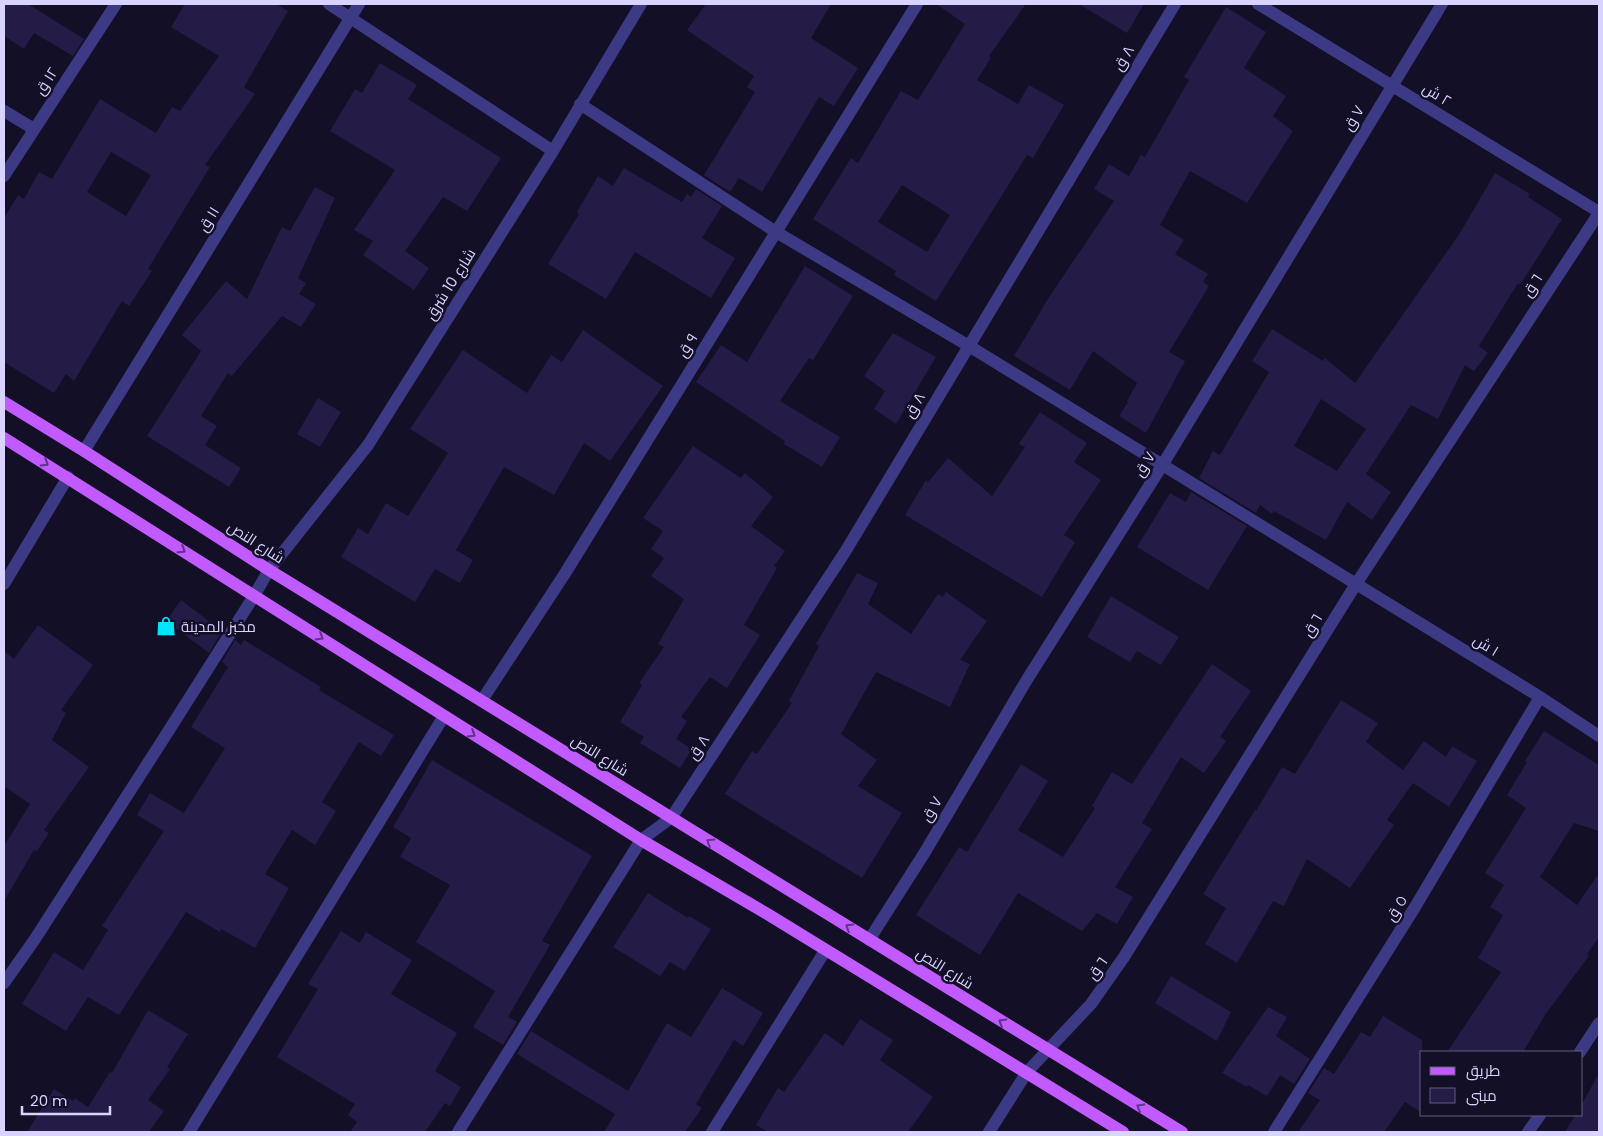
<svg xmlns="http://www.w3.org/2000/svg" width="1603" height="1136" font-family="Poppins,Cairo,sans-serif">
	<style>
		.building { fill: #241b47; fill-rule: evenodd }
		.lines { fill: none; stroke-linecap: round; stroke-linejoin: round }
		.minor { stroke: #3d3a85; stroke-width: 12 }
		.major { stroke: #c25bff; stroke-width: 12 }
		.oneway { stroke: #623188 }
		.labels { text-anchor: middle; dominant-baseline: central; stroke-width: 5; stroke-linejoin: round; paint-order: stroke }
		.street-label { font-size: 15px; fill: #d9d4ff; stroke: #130f26 }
		.poi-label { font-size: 15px; fill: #d9d4ff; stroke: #130f26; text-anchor: start }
	</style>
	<rect width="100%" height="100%" fill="#130f26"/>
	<path class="building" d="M4 4H28L84 39 73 56 34 33 24 49 4 36Z
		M185 4H276L288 11 244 87 255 94 205 165 210 167 148 269 152 271 129 306 122 301 74 381 66 374 54 393 4 362V218L18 195 24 199 39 172 52 179 100 99 156 133 172 107 180 111 219 56 171 27ZM111 152 151 175 126 216 87 192Z
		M706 4H831L811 38 858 68 834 106 819 97 762 192 739 178 730 192 704 175 755 92 747 87 754 76 687 30Z
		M936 4H1026L989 56 991 58 977 80 1018 104 1029 85 1064 105 1033 158 1027 155 1014 176 936 301 894 275 896 271 813 219 851 158 858 163 901 91 918 100 965 24ZM902 185 950 215 927 252 878 222Z
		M1079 4H1144L1127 33Z
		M1226 7 1266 32 1244 68 1286 96 1273 116 1293 131 1247 203 1190 171 1160 225 1184 240 1175 254 1208 274 1203 282 1209 286 1169 352 1185 361 1146 433 1119 416 1128 402 1127 401 1137 383 1093 351 1070 390 1014 356 1049 297 1114 201 1094 189 1109 164 1129 176 1141 155 1145 157 1189 80 1184 77Z
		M380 63 417 85 408 99 501 158 467 211 443 197 405 251 429 268 414 290 363 255 373 241 354 230 395 170 330 131 355 89 362 93Z
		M624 168 682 202 687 194 691 197 696 189 722 206 702 238 735 258 711 298 635 252 606 299 548 264 579 214 577 212 598 176 613 186Z
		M1495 173 1530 194 1528 197 1562 219 1520 285 1518 283 1479 346 1488 353 1474 371 1465 365 1438 419 1411 405 1366 474 1391 492 1372 520 1347 502 1326 540 1274 511 1272 514 1260 505 1256 513 1199 478 1213 451 1220 455 1269 372 1252 361 1272 329 1323 361 1325 358 1355 383 1460 233ZM1321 399 1366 429 1337 471 1294 446Z
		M315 187 335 198 298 278 306 283 299 294 316 304 301 327 282 316 232 376 228 373 201 416 217 426 205 445 241 468 229 487 147 436 201 351 182 335 226 281 247 299 282 227 290 231Z
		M805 266 853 296 813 360 809 358 780 401 840 437 822 467 784 444 785 441 696 382 721 345 747 362Z
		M583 330 663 386 610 461 584 443 554 495 504 467 456 550 473 560 460 583 435 569 415 602 341 557 358 528 368 534 386 503 408 516 448 453 410 429 463 350 527 393 551 355 562 362Z
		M893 333 936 357 896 424 874 409 885 391 864 376Z
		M318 398 341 412 320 447 297 434Z
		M1040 412 1087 443 1074 462 1101 480 1064 535 1075 542 1042 597 905 515 926 480 928 482 948 458 992 496 1025 447 1019 444Z
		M693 446 741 478 745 473 773 497 751 526 785 551 774 566 777 568 744 625 760 635 727 688 710 677 681 717 687 721 676 739 692 749 680 768 640 743 644 737 620 722 642 685 639 683 664 647 658 644 684 599 651 576 664 558 651 549 663 531 643 518Z
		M1191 492 1247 526 1208 590 1137 547 1170 493 1186 502Z
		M857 573 878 583 868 604 911 634 938 594 943 597 946 592 987 621 960 660 970 664 950 707 876 672 841 734 877 760 858 786 902 813 862 878 725 794 752 751 757 754 792 703 789 701 819 646 816 644Z
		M1111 596 1179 637 1161 665 1137 651 1130 662 1087 637Z
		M181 600 222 631 209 653 166 621Z
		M38 625 93 665 61 710 66 713 52 740 89 767 44 830 49 833 37 851 34 850 4 901V846L30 804 4 786V651L14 659Z
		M235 640 241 645 244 640 321 687 319 690 394 735 381 756 359 742 322 802 336 811 315 845 292 830 265 874 289 888 255 948 221 929 220 932 186 912 119 1015 88 997 66 1031 22 1004 54 952 83 970 108 930 102 926 164 831 137 815 150 793 184 813 225 748 191 727 228 667 222 662Z
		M1212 664 1251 691 1220 737 1226 741 1204 773 1181 757 1142 823 1152 829 1115 887 1133 897 1117 924 1097 913 1082 931 1018 893 980 955 916 915 959 847 967 852 1021 764 1048 781 1018 830 1063 857 1095 808 1092 806 1112 772 1132 784Z
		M1341 700 1378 723 1366 742 1403 770 1424 741 1446 757 1452 746 1477 761 1449 807 1413 783 1387 820 1394 825 1350 888 1307 859 1284 906 1273 901 1237 963 1205 944 1226 908 1203 894 1255 810 1256 811 1282 767 1295 774Z
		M1544 731 1599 765V831L1574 823 1540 877 1577 905 1599 873V937L1587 954 1589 956 1545 1015 1523 1052H1447L1501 972 1478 958 1503 915 1490 907 1504 885 1485 873 1526 808 1507 795 1527 762 1525 761Z
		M432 760 592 856 542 941 550 945 508 1017 517 1022 503 1045 473 1027 495 991 416 942 450 885 400 857 411 838 393 827Z
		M648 893 688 918 689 916 711 929 685 971 670 962 660 976 613 947Z
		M341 931 360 943 366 932 412 960 391 994 457 1033 435 1071 461 1087 450 1106 445 1103 425 1132H350L357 1122 348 1115 355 1104 277 1057 318 989 308 984Z
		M1171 976 1231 1012 1217 1041 1155 1003Z
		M722 988 763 1013 743 1046 734 1040 696 1104 702 1108 685 1132H604L615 1114 517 1054 531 1031 628 1091 667 1023 691 1037Z
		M1268 1007 1287 1017 1276 1036 1310 1059 1294 1084 1280 1075 1267 1096 1248 1085 1247 1087 1222 1073Z
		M148 1010 188 1034 167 1067 170 1069 148 1100 164 1111 149 1132H27L54 1089 73 1101 75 1098 88 1107 110 1072 112 1073Z
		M1383 1016 1422 1040V1113L1405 1102 1384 1132H1298L1320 1100 1308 1093 1324 1068 1334 1074 1361 1032 1370 1037Z
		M860 1019 893 1040 880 1060 933 1097 908 1132H768L756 1125 778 1088 784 1092 825 1033 843 1046Z
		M1599 1073V1132H1565L1575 1115H1582V1104Z"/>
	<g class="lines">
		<path class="minor" d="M329 4 553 151
			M1258 4 1599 212
			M580 104 776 232 969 346 1540 697 1599 736
			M4 111 34 129
			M4 176 116 4
			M84 451 359 4
			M4 584 68 477
			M482 700 564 575 917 4
			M869 940 925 852 1028 678 1163 464 1442 4
			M4 983 35 939 164 738 254 596 269 570 368 445 553 151 641 4
			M1580 1052 1599 1023
			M189 1132 444 716
			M458 1132 641 840 671 818 845 552 1175 4
			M712 1132 825 951
			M989 1132 1027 1072 1091 1004 1124 957 1356 584 1599 213
			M1274 1132 1415 907 1540 697
			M1528 1132 1540 1115"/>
		<path class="major" d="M4 402 84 451 269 570 1182 1132
			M4 438 641 840 769 915 1123 1132"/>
	</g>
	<defs><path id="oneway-chevron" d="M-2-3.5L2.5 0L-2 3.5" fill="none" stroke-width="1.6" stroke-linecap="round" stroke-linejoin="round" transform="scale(1.25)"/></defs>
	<g class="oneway">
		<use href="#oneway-chevron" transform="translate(45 463) rotate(32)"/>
		<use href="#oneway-chevron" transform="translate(182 550) rotate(33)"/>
		<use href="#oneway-chevron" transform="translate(320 637) rotate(31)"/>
		<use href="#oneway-chevron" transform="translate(472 734) rotate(32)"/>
		<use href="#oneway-chevron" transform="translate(710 842) rotate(-148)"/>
		<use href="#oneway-chevron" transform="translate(849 927) rotate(-148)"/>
		<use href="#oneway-chevron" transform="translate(1002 1022) rotate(-149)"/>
		<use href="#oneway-chevron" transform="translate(1140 1107) rotate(-149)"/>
	</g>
	<defs>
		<symbol id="shop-bare" viewBox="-9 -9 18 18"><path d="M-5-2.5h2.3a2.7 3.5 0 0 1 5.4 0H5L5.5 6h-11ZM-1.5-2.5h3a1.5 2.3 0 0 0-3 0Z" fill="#00e5ff" stroke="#130f26" stroke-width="2.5" paint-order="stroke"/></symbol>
	</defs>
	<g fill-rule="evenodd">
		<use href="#shop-bare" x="152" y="612" width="28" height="28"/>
	</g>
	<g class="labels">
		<g class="street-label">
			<text transform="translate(1123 58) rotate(-59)">٨ ق</text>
			<text transform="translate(46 81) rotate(-57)">١٢ ق</text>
			<text transform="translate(1437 94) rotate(31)">٢ ش</text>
			<text transform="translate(1353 118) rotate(-59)">٧ ق</text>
			<text transform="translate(208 219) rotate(-58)">١١ ق</text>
			<text transform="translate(450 284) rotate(-58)">شارع 10 شرق</text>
			<text transform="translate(1532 285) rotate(-57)">٦ ق</text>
			<text transform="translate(687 345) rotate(-58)">٩ ق</text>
			<text transform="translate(914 405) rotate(-59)">٨ ق</text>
			<text transform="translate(1144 464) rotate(-58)">٧ ق</text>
			<text transform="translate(256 542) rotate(33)">شارع النص</text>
			<text transform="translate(1312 625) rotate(-59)">٦ ق</text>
			<text transform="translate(1486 645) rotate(31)">١ ش</text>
			<text transform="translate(698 747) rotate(-56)">٨ ق</text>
			<text transform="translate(600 755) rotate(32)">شارع النص</text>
			<text transform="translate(931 809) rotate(-59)">٧ ق</text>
			<text transform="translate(1396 908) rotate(-58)">٥ ق</text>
			<text transform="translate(945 968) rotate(32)">شارع النص</text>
			<text transform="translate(1097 968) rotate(-55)">٦ ق</text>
		</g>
		<g class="poi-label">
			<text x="181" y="626">مخبز المدينة</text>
		</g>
	</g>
	<rect width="1603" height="1136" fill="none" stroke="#d9d4ff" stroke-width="10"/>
	<rect x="1420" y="1051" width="162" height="65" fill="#130f26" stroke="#625e7d"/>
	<rect x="1430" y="1067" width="25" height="8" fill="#c25bff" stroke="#625e7d"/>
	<text x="1466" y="1076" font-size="15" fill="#d9d4ff">طريق</text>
	<rect x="1430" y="1088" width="25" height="15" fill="#241b47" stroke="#625e7d"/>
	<text x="1466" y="1101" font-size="15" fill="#d9d4ff">مبنى</text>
	<path d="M22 1106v8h88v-8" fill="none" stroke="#d9d4ff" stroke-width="2.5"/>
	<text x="30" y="1106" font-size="15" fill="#d9d4ff" stroke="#130f26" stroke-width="4" paint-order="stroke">20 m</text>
</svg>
